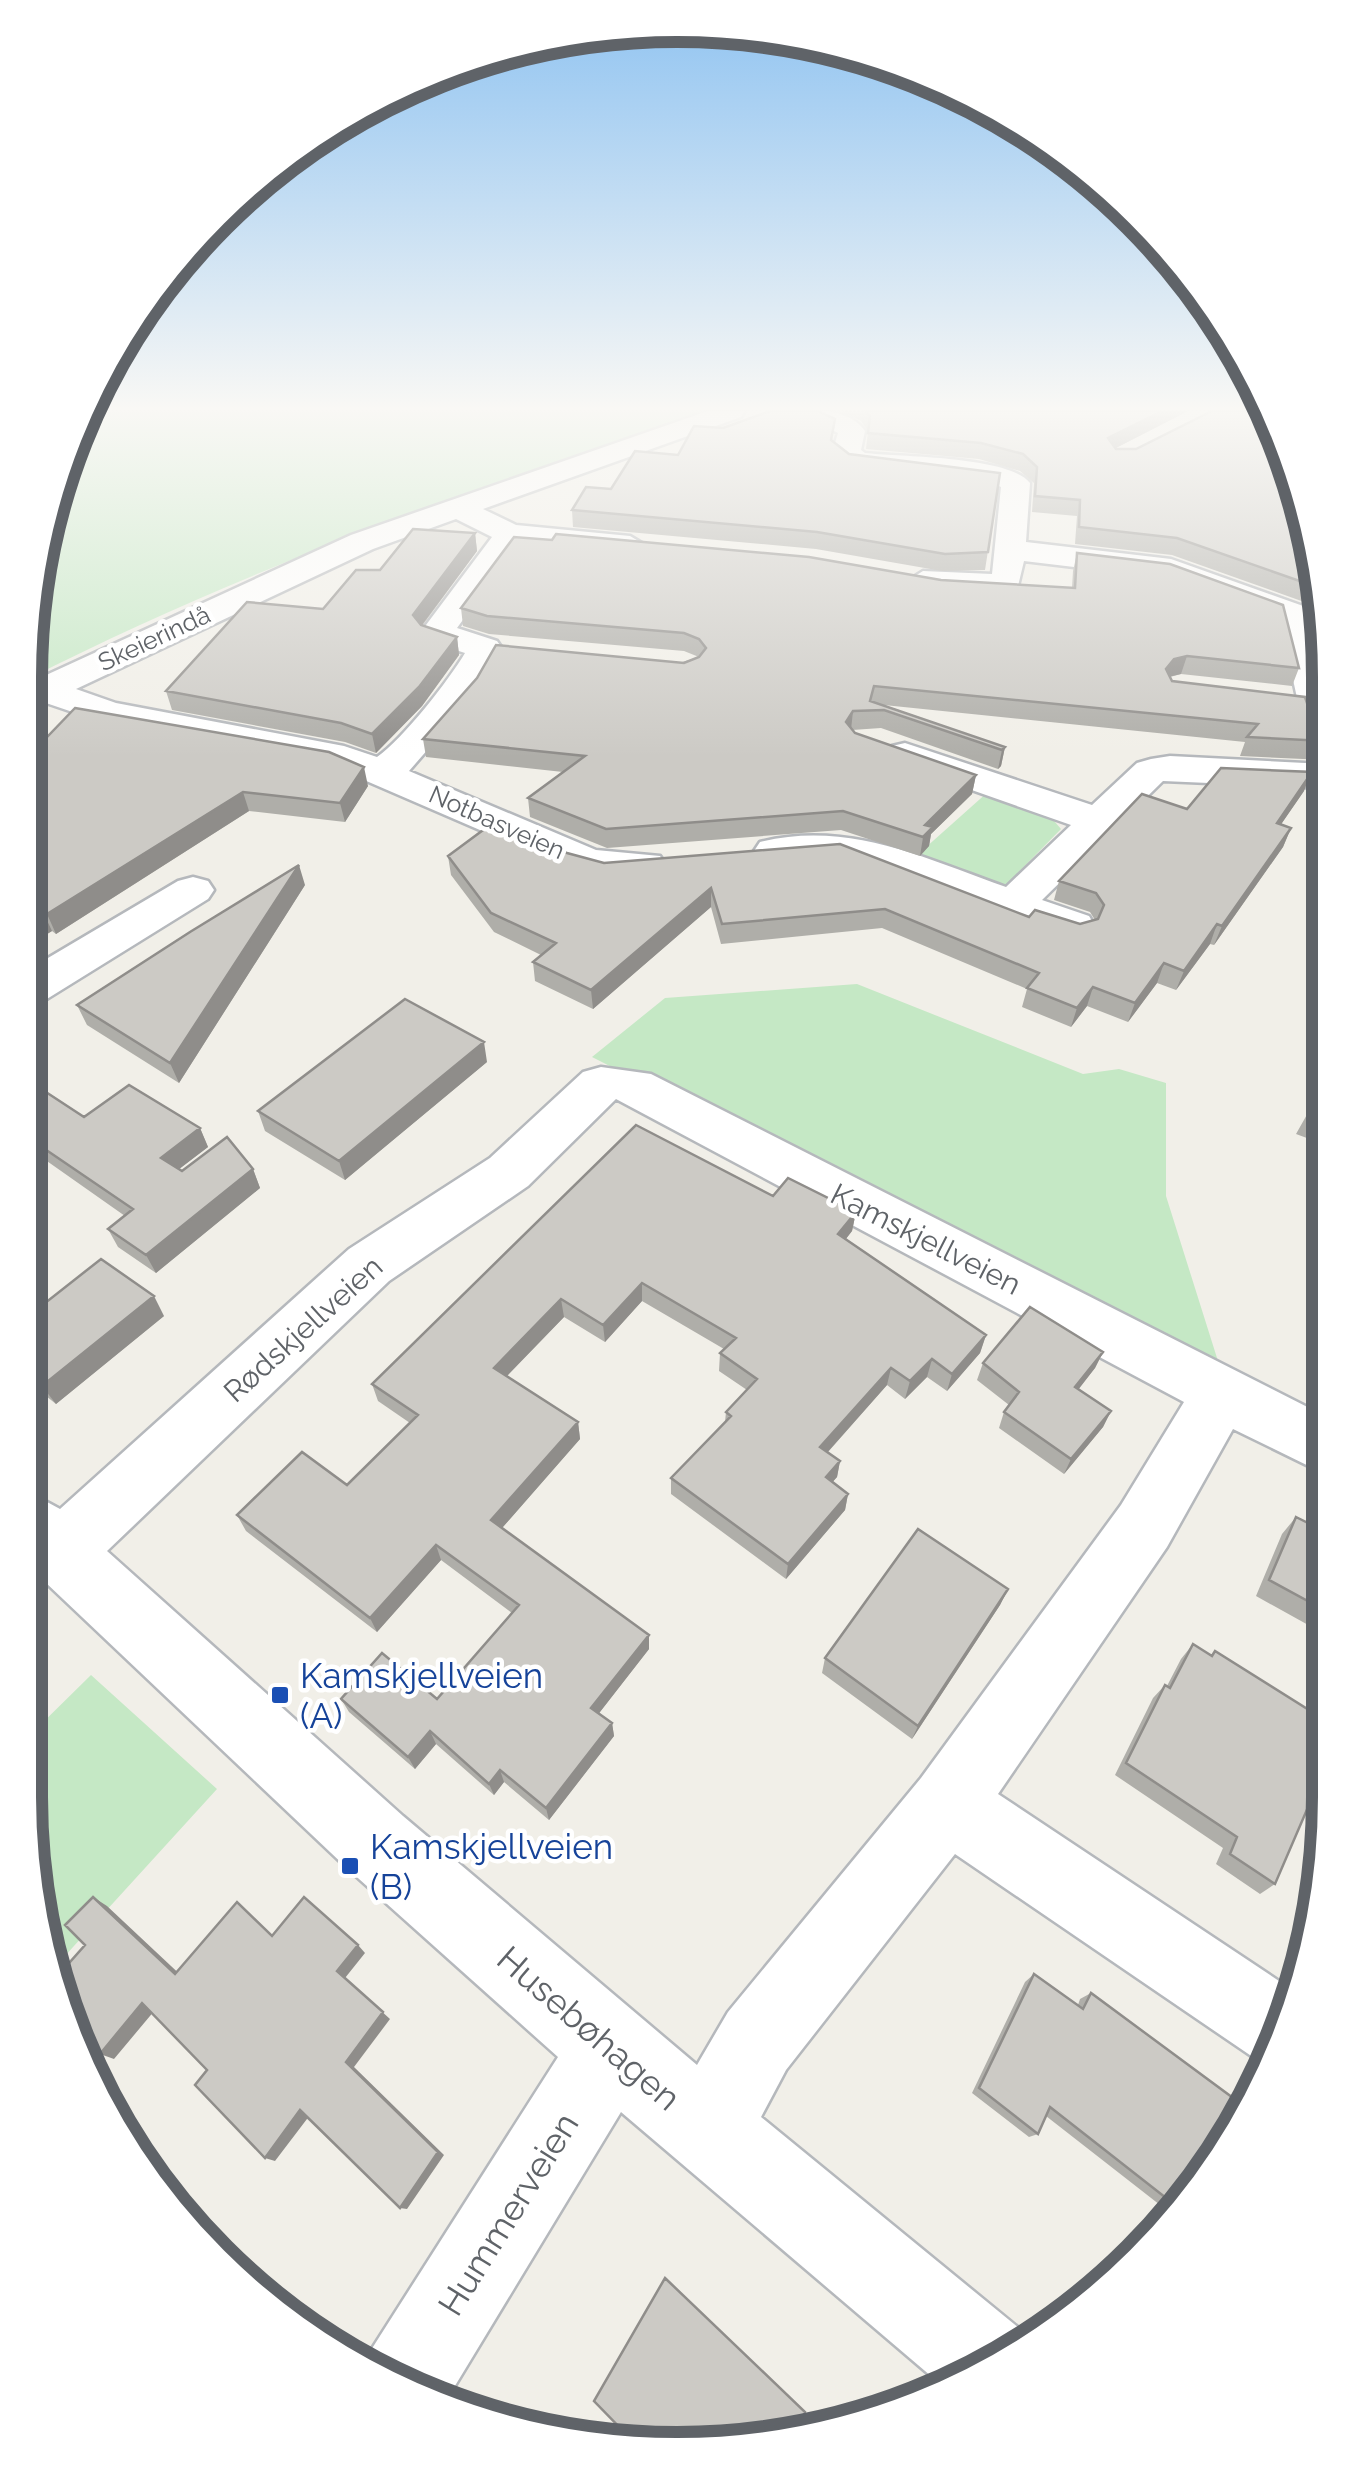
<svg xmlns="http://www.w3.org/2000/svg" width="1355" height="2474" font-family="Raleway,sans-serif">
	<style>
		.green { fill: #c5e8c5 }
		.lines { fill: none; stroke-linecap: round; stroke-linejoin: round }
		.minor-casing { stroke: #b5b8bc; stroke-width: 5 }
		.minor { fill: #fff; fill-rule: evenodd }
		.wall { fill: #afaea9 }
		.shaded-wall { fill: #8f8d8a }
		.building { fill: #cccac5; stroke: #8f8d8a; stroke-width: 2.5 }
		.transit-dot { fill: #1a4fb4; stroke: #fff; stroke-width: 4 }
		.labels { text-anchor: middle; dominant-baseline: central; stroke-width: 9; stroke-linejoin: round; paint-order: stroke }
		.far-street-label { font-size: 25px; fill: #5f6368; stroke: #fff }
		.street-label { font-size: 30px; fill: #5f6368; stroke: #fff }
		.near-transit-label { font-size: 35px; fill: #164399; stroke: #fff; text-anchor: start }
		.near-street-label { font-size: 35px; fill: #5f6368; stroke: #fff }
		.rim { fill: none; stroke: #5f6368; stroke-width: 12 }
	</style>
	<rect width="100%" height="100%" fill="#f1efe8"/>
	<path class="green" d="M86 411H707C475 487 244 569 26 680 26 590 48 493 86 411Z
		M989 791 1049 815 1061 829 1006 885 990 887 915 857Z
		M857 984 1083 1074 1119 1069 1166 1083V1196L1223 1377 592 1057 665 998Z
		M91 1675 217 1789 53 1969 25 1797V1740Z"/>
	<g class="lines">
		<defs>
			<path id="minor" d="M708 411H745L741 417 483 509 516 525 630 536 645 545 630 554 518 544 457 628 497 641 502 648 476 694 409 771 596 850 660 856 666 865 660 874 621 880 570 869 334 767 108 724 46 703 26 710V685L31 682 351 535ZM456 519 492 537 420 633 425 640 465 653C449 680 403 739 377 757L344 746 116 703 76 689 373 549Z
				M794 411C819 410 849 409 865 431L861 450 865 453C901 457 1009 456 1030 483L1026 542 1171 559 1306 607 1325 654V750L1312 747 1306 739 1280 620 1166 578 1024 561 1018 586 990 595 912 588 907 581 923 571 992 574 1001 487 990 482 848 467 832 453 838 433Z
				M905 743 1092 805 1137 763 1151 759 1170 756 1325 764V788L1163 781 1042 900 1089 916 1095 926 1089 936C1042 948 908 873 852 861 821 854 790 867 760 860L754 851 760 842C848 820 924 858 1006 887L1071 825 892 762 886 754 892 746Z
				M193 877 208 881 214 890 208 899 42 1002 26 1006V971L178 881Z
				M601 1067 651 1074 1327 1417V1475L1233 1429 1167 1547 998 1794 1297 1993 1266 2066 955 1854 786 2070 761 2117 1020 2329 1025 2339 945 2388 621 2112 447 2399 364 2361 558 2057 349 1870 25 1563V1490L60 1509 349 1249 490 1158 583 1072ZM616 1099 1184 1402 1121 1505 921 1778 728 2012 697 2065 403 1816 107 1551 389 1281 528 1186Z"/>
		</defs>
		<use href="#minor" class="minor-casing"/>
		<use href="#minor" class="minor"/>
	</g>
	<path class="wall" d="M841 411H1188L1116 448 1324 593 1325 644 1307 603 1172 555 1075 544 1077 516 1032 512 1034 483 1020 471 979 459 866 449 868 431 861 421Z
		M832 441 849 454 1000 473 985 570 942 571 816 549 573 527 572 510 678 455Z
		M475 533 477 551 422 626 457 637 459 655 422 706 376 753 345 742 172 710 166 691 323 609 380 570Z
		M1077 553 1299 668 1292 686 1181 674 1170 677 1172 681 1325 732V760L1240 756 1245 742 884 705 1005 747 1001 766 998 769 881 728 852 730 855 733 976 775 972 794 931 834 929 846 920 856 841 830 607 848 530 817 528 798 563 772 426 757 423 739 699 657 684 651 489 634 463 626 461 608 941 580 1072 588 1073 571Z
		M26 759 368 786 345 822 249 811 56 934 52 931 26 947Z
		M1304 791 1281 824 1291 828 1283 847 1214 945 1210 944 1176 990 1157 983 1128 1022 1087 1006 1071 1027 1022 1007 1027 989 882 928 721 944 711 907 593 1009 535 981 533 962 541 955 494 932 451 875 448 856 567 853 604 863 1080 924 1095 920 1090 912 1054 900 1059 881 1187 809Z
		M305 885 179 1083 87 1025 77 1005Z
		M487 1062 345 1180 265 1131 258 1111Z
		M26 1079 84 1117 200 1128 208 1147 179 1169 182 1171 253 1169 260 1188 156 1273 118 1247 108 1229 125 1216 44 1159 26 1172Z
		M1326 1081V1157L1310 1150 1315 1141 1296 1134Z
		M773 1196 856 1212 852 1231 845 1240 986 1335 980 1353 947 1391 927 1377 905 1399 887 1385 828 1452 840 1461 837 1477 832 1482 848 1494 845 1510 786 1579 671 1494V1478L725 1422 726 1412 747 1390 719 1371 720 1353 724 1349 642 1301 605 1342 564 1317 507 1376 578 1422 580 1439 502 1528 649 1649 599 1713 612 1723 614 1736 549 1820 504 1782 494 1795 436 1744 415 1769 349 1712 341 1699H437L512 1613 441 1560 377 1632 246 1531 237 1515 347 1485 410 1423 378 1401 372 1384Z
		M164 1316 56 1404 26 1380V1318Z
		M1103 1352 1095 1368 1078 1389 1111 1411 1103 1427 1064 1474 999 1428 1004 1412 1009 1405 977 1380 983 1363Z
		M1296 1517 1328 1533V1636L1256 1596 1282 1534Z
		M1008 1589 1000 1605 912 1739 822 1673 825 1658Z
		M1193 1644 1211 1656 1215 1651 1328 1722 1329 1805 1313 1794 1275 1884 1260 1894 1216 1864 1223 1848 1115 1775 1153 1698 1165 1685 1167 1686 1181 1659Z
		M1034 1974 1078 2005 1080 1999 1091 1993 1242 2123 1169 2212 1046 2116 1038 2134 1029 2137 972 2093 1025 1982Z"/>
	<path class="shaded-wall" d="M1162 411H1188L1104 454 1108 438Z
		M475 533 477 551 416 633 413 615Z
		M457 637 459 655 422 706 376 753 372 734Z
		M1187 656 1181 674 1168 677 1166 669 1174 659Z
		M853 711 851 730 846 722Z
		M1005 747 1001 766 998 769 1002 750Z
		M364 767 368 786 345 822 340 803Z
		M1312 772 1304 791 1269 842 1277 823Z
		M976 775 972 794 931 834 929 846 920 856 925 825Z
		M243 792 249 811 56 934 47 914Z
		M1291 828 1283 847 1214 945 1222 926Z
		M299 865 305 885 179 1083 170 1063Z
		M711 888V907L593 1009 591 990Z
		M43 912 52 931 26 947V922Z
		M1217 924 1210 944 1176 990 1184 971Z
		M1164 963 1157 983 1128 1022 1135 1003Z
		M1093 987 1087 1006 1071 1027 1077 1008Z
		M484 1042 487 1062 345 1180 339 1161Z
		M200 1128 208 1147 170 1176 161 1158Z
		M33 1141 44 1159 26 1172V1146Z
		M253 1169 260 1188 156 1273 146 1255Z
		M856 1212 852 1231 835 1253 838 1234Z
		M642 1283V1301L605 1342 603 1325Z
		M154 1296 164 1316 56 1404 42 1386Z
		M561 1299 564 1317 498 1385 494 1368Z
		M986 1335 980 1353 947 1391 952 1374Z
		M1103 1352 1095 1368 1068 1403 1075 1387Z
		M932 1359 927 1377 905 1399 910 1381Z
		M891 1368 887 1385 817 1464 820 1447Z
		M1111 1411 1103 1427 1064 1474 1071 1459Z
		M578 1422 580 1439 495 1536 491 1520Z
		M840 1461 837 1477 822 1494 826 1477Z
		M848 1494 845 1510 786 1579 788 1564Z
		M436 1545 441 1560 377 1632 370 1618Z
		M1008 1589 1000 1605 912 1739 918 1726Z
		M649 1635V1649L593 1721 591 1708Z
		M25 1721 38 1734 25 1747Z
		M612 1723 614 1736 549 1820 546 1808Z
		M430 1731 436 1744 415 1769 408 1757Z
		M500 1770 504 1782 494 1795 489 1784Z
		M93 1897 107 1906 187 1981 175 1974Z
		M358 1945 365 1953 345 1978 390 2019 354 2067 444 2155 407 2209 400 2208 346 2062 337 1971Z
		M142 2003 155 2010 114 2059 100 2054Z
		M300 2110 310 2115 275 2161 265 2158Z"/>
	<path class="building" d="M770 411H818L835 419 831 440 849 454 1000 473 988 552 945 554 817 532 572 510 586 487 611 489 635 451 678 455 694 426 723 428Z
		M866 411H1162L1108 438 1116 449H1136L1212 411H1267L1295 467 1324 593 1325 610 1314 586 1177 538 1079 527 1080 500 1035 496 1037 467 1023 454 981 443 868 433 870 416Z
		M413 529 475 533 413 615 421 625 457 637 419 687 372 734 341 723 166 691 247 602 323 609 356 570H380Z
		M556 534 809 557 941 580 1075 588 1077 553 1170 564 1283 605 1299 668 1187 656 1174 659 1166 669 1172 681 1305 697 1316 730 1325 732V741L1247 737 1258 724 874 686 870 701 1005 747 1002 750 884 710 853 711 846 722 855 733 976 775 925 825 933 827 923 837 843 811 606 829 528 798 585 756 423 739 477 678 496 645 684 663 699 657 706 648 699 639 684 633 487 616 461 608 514 537 552 540Z
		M75 708 329 752 364 767 340 803 243 792 47 914 43 912 26 922V759Z
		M1221 768 1312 772 1277 823 1291 828 1222 926 1217 924 1184 971 1164 963 1135 1003 1093 987 1077 1008 1027 988 1039 973 885 909 722 924 711 888 591 990 533 962 556 943 491 913 448 856 494 822 567 853 604 863 840 844 1029 917 1035 910 1080 924 1098 919 1104 905 1096 893 1059 881 1142 794 1187 809Z
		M299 865 170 1063 77 1005 190 932Z
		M405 999 484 1042 339 1161 258 1111Z
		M26 1079 84 1117 129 1085 200 1128 161 1158 182 1171 227 1137 253 1169 146 1255 108 1229 133 1209 33 1141 26 1146Z
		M1326 1081V1118L1309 1111Z
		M636 1125 773 1196 788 1178 856 1212 838 1234 986 1335 952 1374 932 1359 910 1381 891 1368 820 1447 840 1461 826 1477 848 1494 788 1564 671 1478 731 1416 726 1412 757 1379 720 1353 736 1338 642 1283 603 1325 561 1299 494 1368 578 1422 491 1520 649 1635 591 1708 612 1723 546 1808 500 1770 489 1784 430 1731 408 1757 341 1699 382 1653 437 1699 519 1605 436 1545 370 1618 237 1515 302 1452 347 1485 418 1415 372 1384Z
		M101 1259 154 1296 42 1386 26 1372V1318Z
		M1030 1307 1103 1352 1075 1387 1111 1411 1071 1459 1004 1412 1019 1392 983 1363Z
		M1296 1517 1328 1533V1612L1269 1580Z
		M918 1529 1008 1589 918 1726 825 1658Z
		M1193 1644 1212 1656 1215 1651 1328 1722V1782L1321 1777 1275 1884 1230 1854 1237 1837 1126 1763 1165 1685 1170 1688Z
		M93 1897 175 1974 237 1902 272 1936 304 1897 358 1945 337 1971 383 2012 346 2062 438 2152 400 2208 300 2110 265 2158 195 2085 207 2070 142 2003 100 2054 67 2019 59 2006 55 1979 85 1945 65 1925Z
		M1034 1974 1083 2009 1091 1993 1248 2109 1242 2123 1175 2205 1050 2107 1038 2134 979 2088Z
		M665 2278 805 2412 796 2430 720 2448 631 2439 594 2401Z"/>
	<linearGradient id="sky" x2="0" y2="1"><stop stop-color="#8fc3f1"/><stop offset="0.54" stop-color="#f9f8f5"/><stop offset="1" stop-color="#f9f8f5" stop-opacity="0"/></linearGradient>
	<rect width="1355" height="757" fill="url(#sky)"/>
	<g class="transit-dot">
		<rect x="270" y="1685" width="20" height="20" rx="5"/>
		<rect x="340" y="1856" width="20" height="20" rx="5"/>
	</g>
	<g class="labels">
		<g class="far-street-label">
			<text transform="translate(154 638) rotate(-25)">Skeierindå</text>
			<text transform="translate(497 822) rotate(24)">Notbasveien</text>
		</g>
		<g class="street-label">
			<text transform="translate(926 1239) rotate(27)">Kamskjellveien</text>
			<text transform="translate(303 1329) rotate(-42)">Rødskjellveien</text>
		</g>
		<g class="near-transit-label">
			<text x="300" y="1675">Kamskjellveien<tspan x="300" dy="40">(A)</tspan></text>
			<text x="370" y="1846">Kamskjellveien<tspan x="370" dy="40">(B)</tspan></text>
		</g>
		<g class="near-street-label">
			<text transform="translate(589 2028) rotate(41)">Husebøhagen</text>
			<text transform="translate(508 2214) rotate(-58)">Hummerveien</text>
		</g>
	</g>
	<path d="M0 0H1355V2474H0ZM677 42H677A635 635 0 0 1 1312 677V1797A635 635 0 0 1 677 2432H677A635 635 0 0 1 42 1797V677A635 635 0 0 1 677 42Z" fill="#fff" fill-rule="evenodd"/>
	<path class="rim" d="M677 42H677A635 635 0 0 1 1312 677V1797A635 635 0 0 1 677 2432H677A635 635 0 0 1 42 1797V677A635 635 0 0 1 677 42Z"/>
</svg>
